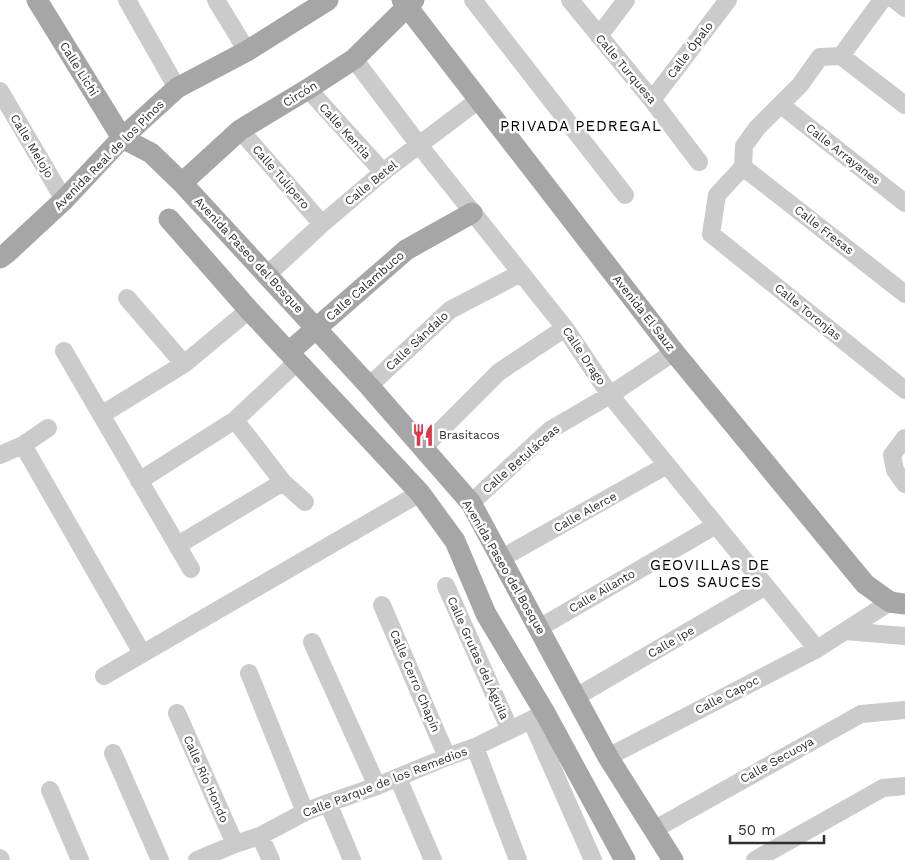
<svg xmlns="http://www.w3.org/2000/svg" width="905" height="860" font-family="'Work Sans',sans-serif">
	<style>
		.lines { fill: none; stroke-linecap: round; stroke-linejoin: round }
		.minor { stroke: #cbcbcb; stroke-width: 18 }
		.major { stroke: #a6a6a6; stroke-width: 21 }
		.labels { text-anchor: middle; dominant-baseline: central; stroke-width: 5; stroke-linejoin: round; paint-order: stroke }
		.street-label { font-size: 12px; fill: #2e2e2e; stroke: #fff }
		.poi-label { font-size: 12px; fill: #2e2e2e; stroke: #fff; text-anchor: start }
		.quarter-label { font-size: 15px; letter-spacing: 1px; fill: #000; stroke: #fff }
	</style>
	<rect width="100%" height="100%" fill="#fff"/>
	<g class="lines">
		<path class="minor" d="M127 0 177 88
			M216 0 247 51
			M473 0 625 195
			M570 0 652 100 699 162
			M882 0 841 56 820 57 800 85 757 128 744 146 743 167 717 195 711 234 905 390
			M895 0 905 8
			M599 36 626 0
			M841 56 905 105
			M354 59 419 145 565 328 610 395 817 649
			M308 89 383 172
			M0 91 64 200
			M652 100 728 0
			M781 105 905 203
			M240 130 322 224
			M743 167 905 294
			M267 275 322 224 383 172 480 99
			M127 298 184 364
			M64 351 191 569
			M369 386 450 310 521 273
			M101 415 184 364 249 310
			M235 420 283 482 305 502
			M905 438 892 455 895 470 905 484
			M23 445 142 653
			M423 448 499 372 565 328
			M0 455 23 445 48 428
			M139 481 235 420 298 361
			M471 503 550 430 610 395 674 352
			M178 545 283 482
			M502 558 667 465
			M446 586 510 730
			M382 605 447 757
			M539 628 716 525
			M845 631 905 636
			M312 642 377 786
			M249 673 305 812
			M104 676 420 493
			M576 697 766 586
			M177 713 235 844
			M531 720 593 860
			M475 747 518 860
			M113 753 160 860
			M608 757 817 649 890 602
			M398 778 433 860
			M50 790 80 860
			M328 803 352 860
			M655 829 861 714 905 710
			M260 836 271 860
			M0 858 1 860
			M197 860 235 844 260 836 305 812 328 803 377 786 447 757 475 747 545 713
			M755 860 883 788 905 786"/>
		<path class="major" d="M37 0 122 138 151 153 182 183 369 386 471 503 608 757 673 860
			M402 0 674 352 865 584 890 602 905 604
			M182 183 240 130 308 89 354 59 414 0
			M169 219 249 310 420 493 455 541 486 614 545 713 625 860
			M0 258 8 252 64 200 122 138 177 88 247 51 328 0
			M289 352 406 250 472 213"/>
	</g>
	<defs>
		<symbol id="restaurant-bare" viewBox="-9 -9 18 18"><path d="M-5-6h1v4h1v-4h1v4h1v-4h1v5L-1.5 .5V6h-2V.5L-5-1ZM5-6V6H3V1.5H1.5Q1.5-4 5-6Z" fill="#dc384a" stroke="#fff" stroke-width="2.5" paint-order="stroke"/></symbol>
	</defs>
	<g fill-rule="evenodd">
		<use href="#restaurant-bare" x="407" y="419" width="32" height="32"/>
	</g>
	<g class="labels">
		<g class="street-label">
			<text transform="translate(690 50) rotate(-53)">Calle Ópalo</text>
			<text transform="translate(79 69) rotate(58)">Calle Lichi</text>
			<text transform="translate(626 69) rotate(50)">Calle Turquesa</text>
			<text transform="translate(300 94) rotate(-32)">Circón</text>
			<text transform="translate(345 131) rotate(48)">Calle Kentia</text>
			<text transform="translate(32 146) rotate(59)">Calle Melojo</text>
			<text transform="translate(843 154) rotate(38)">Calle Arrayanes</text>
			<text transform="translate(109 155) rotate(-45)">Avenida Real de los Pinos</text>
			<text transform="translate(281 177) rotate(49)">Calle Tulipero</text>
			<text transform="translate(371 183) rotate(-39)">Calle Betel</text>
			<text transform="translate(824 230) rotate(38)">Calle Fresas</text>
			<text transform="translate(249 255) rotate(47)">Avenida Paseo del Bosque</text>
			<text transform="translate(365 286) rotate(-41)">Calle Calambuco</text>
			<text transform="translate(808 312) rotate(39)">Calle Toronjas</text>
			<text transform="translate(644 313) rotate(52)">Avenida El Sauz</text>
			<text transform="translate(417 341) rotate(-43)">Calle Sándalo</text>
			<text transform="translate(584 356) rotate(56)">Calle Drago</text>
			<text transform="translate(521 459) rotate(-41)">Calle Betuláceas</text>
			<text transform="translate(585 512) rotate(-29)">Calle Alerce</text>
			<text transform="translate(504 567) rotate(60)">Avenida Paseo del Bosque</text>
			<text transform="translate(602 591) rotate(-30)">Calle Ailanto</text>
			<text transform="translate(671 642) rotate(-30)">Calle Ipe</text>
			<text transform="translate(478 658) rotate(66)">Calle Grutas del Águila</text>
			<text transform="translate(415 681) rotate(67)">Calle Cerro Chapín</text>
			<text transform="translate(727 695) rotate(-27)">Calle Capoc</text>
			<text transform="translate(777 760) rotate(-29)">Calle Secuoya</text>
			<text transform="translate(206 779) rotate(66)">Calle Río Hondo</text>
			<text transform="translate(385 782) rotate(-21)">Calle Parque de los Remedios</text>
		</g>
		<g class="poi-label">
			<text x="439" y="435">Brasitacos</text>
		</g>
		<g class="quarter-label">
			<text x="581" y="126">PRIVADA PEDREGAL</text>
			<text x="710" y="565">GEOVILLAS DE<tspan x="710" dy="17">LOS SAUCES</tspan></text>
		</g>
	</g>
	<path d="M730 835v8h94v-8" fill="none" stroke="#2e2e2e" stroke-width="2.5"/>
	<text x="738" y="835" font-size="15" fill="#2e2e2e" stroke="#ffffff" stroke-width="4" paint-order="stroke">50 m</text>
</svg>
